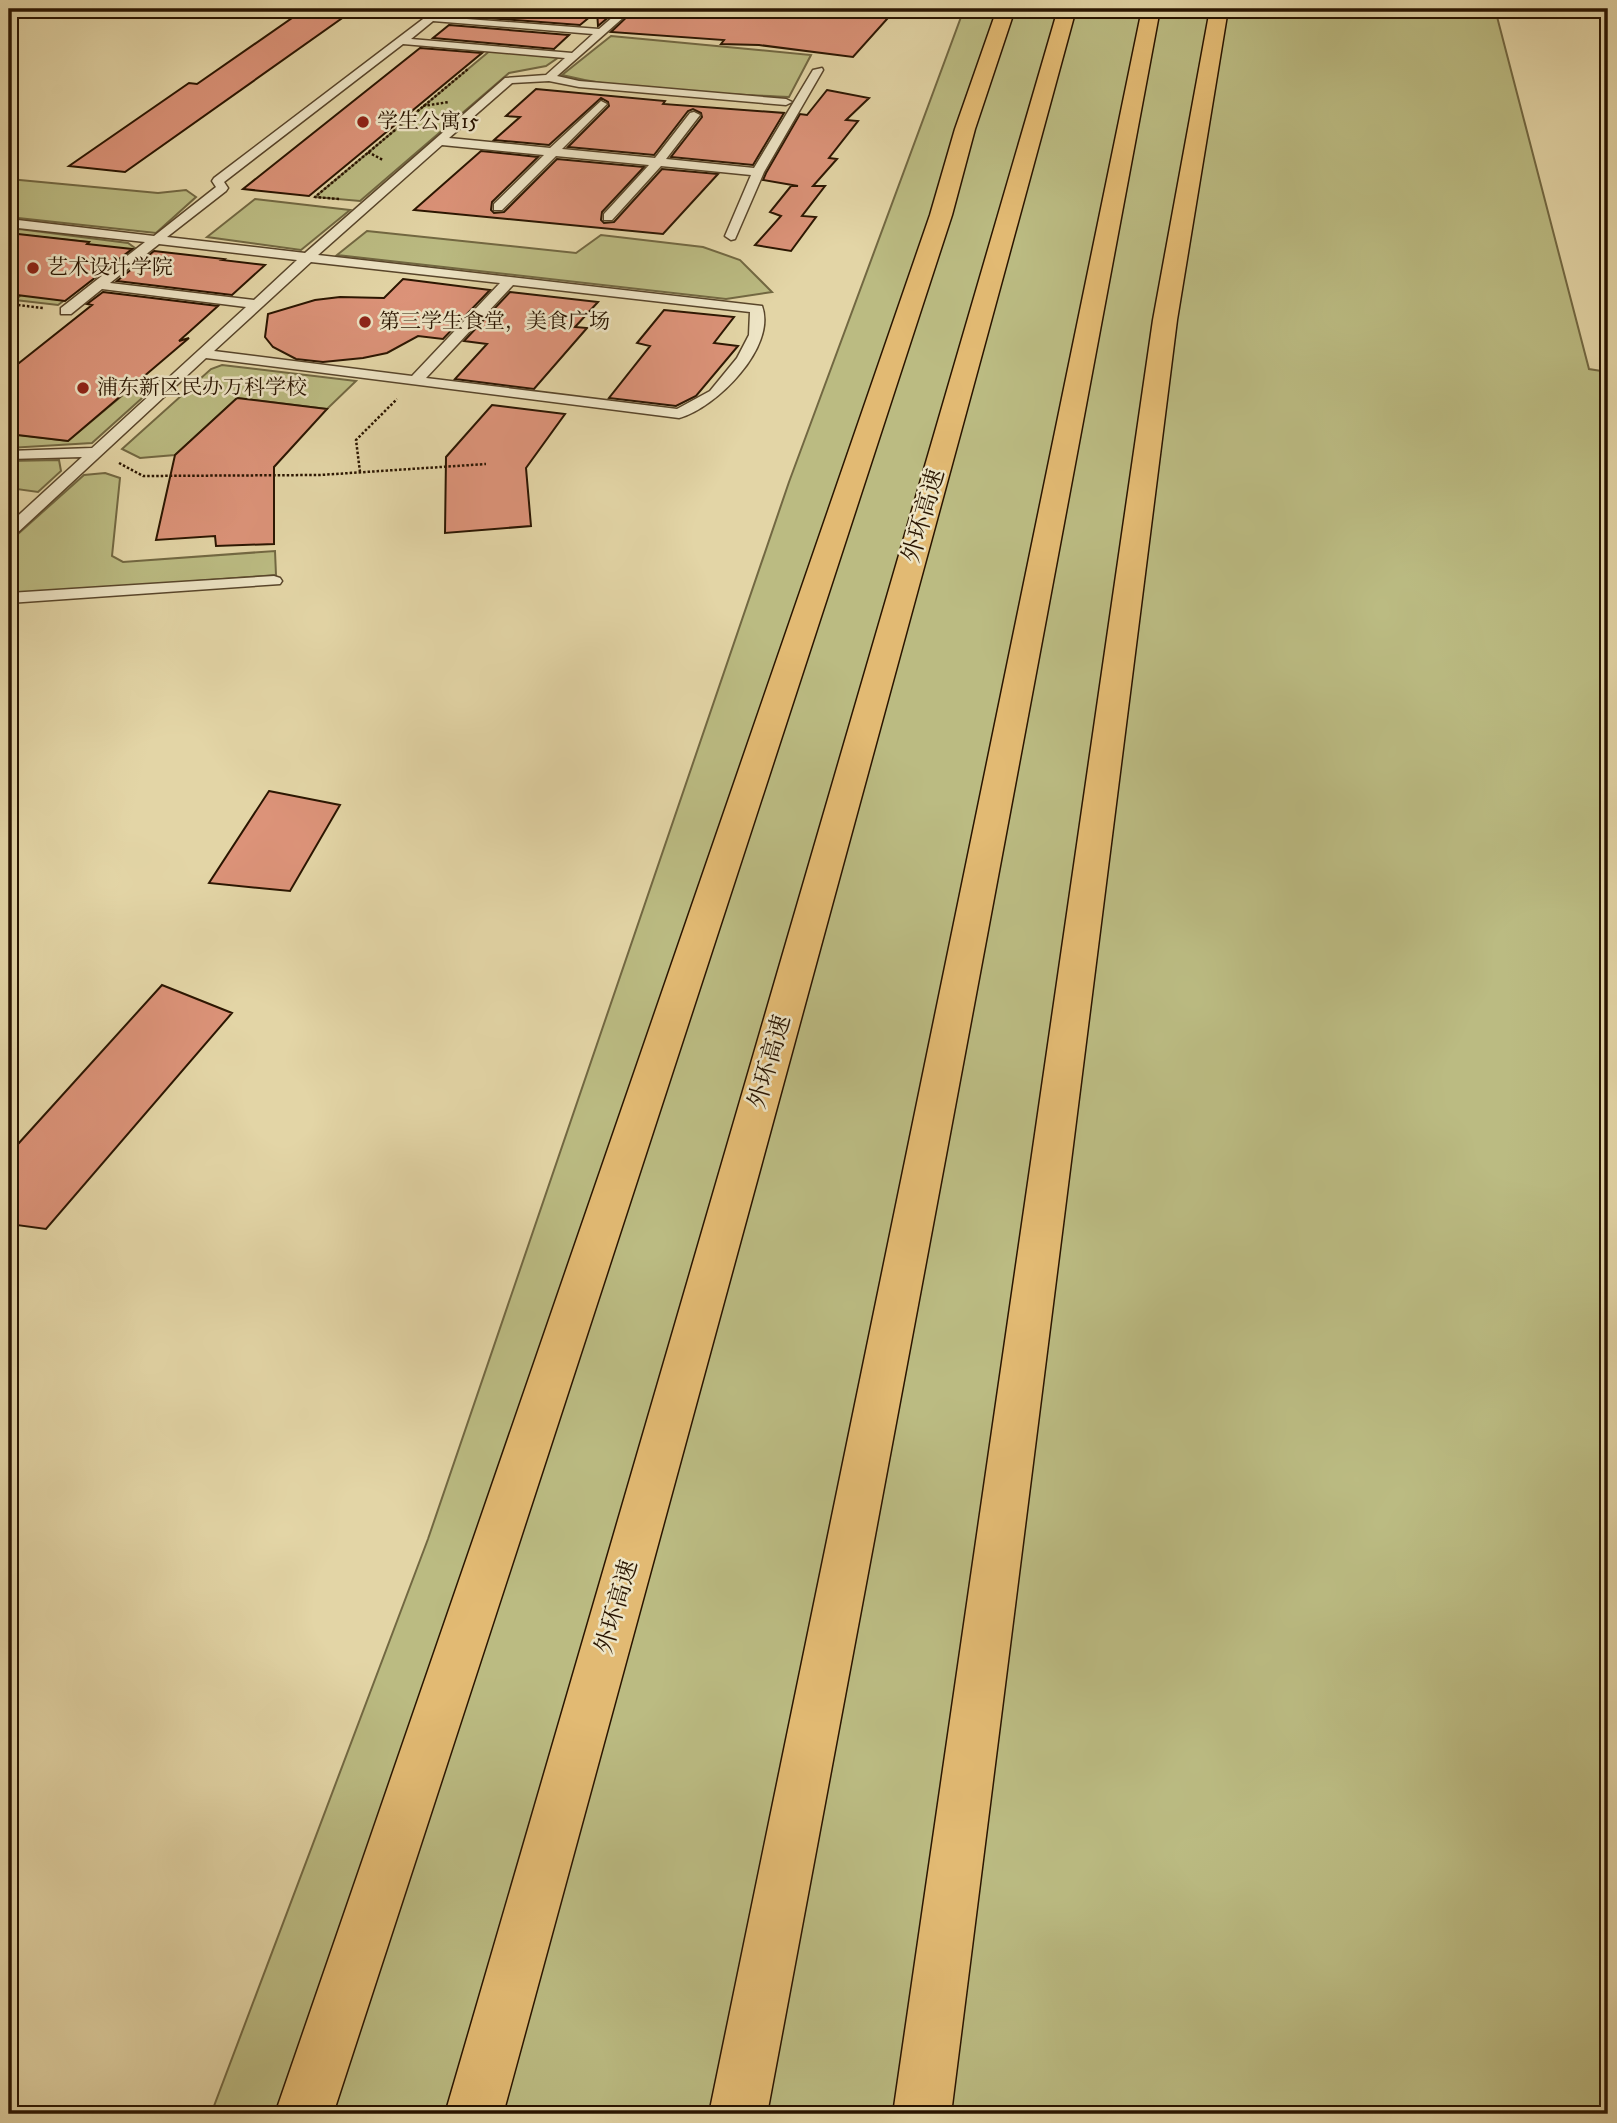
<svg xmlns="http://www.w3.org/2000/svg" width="1617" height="2123" font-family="'IM FELL DW Pica','Noto Serif SC',serif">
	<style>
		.green { fill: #bbbb82; stroke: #726842; stroke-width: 2 }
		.building { fill: #dc9379; stroke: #2a1501; stroke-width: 2 }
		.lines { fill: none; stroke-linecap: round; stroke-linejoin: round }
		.service-casing { stroke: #58452a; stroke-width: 3 }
		.motorway-casing { stroke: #2a1501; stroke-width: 3 }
		.path { stroke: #2a1501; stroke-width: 2.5; stroke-dasharray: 2.5 2; stroke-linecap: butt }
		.service { fill: #ede4c5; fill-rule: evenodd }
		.motorway { fill: #e2ba73; fill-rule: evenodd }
		.poi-dot { fill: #8f2418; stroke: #ede4c5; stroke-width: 2.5 }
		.labels { text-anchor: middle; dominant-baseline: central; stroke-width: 5; stroke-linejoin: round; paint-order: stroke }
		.far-poi-label { font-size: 21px; fill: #2a1501; stroke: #ede4c5; text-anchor: start }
		.street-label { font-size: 24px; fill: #2a1501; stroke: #ede4c5 }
	</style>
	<rect width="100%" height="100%" fill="#e3d5a6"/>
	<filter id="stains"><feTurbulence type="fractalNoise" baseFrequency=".00286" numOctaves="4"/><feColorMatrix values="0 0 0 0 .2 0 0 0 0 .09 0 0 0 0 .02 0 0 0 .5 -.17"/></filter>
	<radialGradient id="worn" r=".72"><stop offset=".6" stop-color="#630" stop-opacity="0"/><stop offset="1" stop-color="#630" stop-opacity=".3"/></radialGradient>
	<path class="green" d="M964 9H1495L1589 369 1608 372V2114H211L428 1539 789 482Z
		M611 36 811 55 789 97C714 93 635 93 562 75Z
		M492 49 562 55 546 66 509 73 360 201 315 197Z
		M9 179 158 193 186 190 196 197 156 233 9 217Z
		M255 199 350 210 301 250 207 237Z
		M19 229 128 243 135 248 58 305 15 300 88 242 11 234Z
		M367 231 576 253 601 235 703 247 740 260 772 292 726 299 337 255Z
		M222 365 356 381 327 409 237 398 175 455 140 458 122 449 211 369Z
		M142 379 161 381 92 443 9 448V419L26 421 12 434 68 441Z
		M59 460 61 471 38 492 9 488V461Z
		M105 473 120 478 112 556 123 562 275 551 276 575 9 595V542L84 475Z"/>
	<path class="building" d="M305 9H355L125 172 69 166 189 83 197 84Z
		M470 9H618L598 26 597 11 580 25 461 16Z
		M635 9H896L853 57 759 45 721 44 724 40 611 32Z
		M449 25 569 35 554 49 433 38Z
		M420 48 482 53 309 196 243 189Z
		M536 89 665 101 663 104 784 113 753 165 671 157 702 117 701 113 693 109 688 111 654 155 568 147 609 106 608 102 601 98 549 145 494 140 520 117 506 116Z
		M827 90 869 98 846 120 858 121 829 158 837 159 813 186H825L802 216 816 217 791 251 755 245 781 216 770 212 791 186H798L763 180 766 173 800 114 807 115Z
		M481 151 538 157 492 202 491 210 494 213 504 212 557 159 644 167 602 212 601 220 604 223 614 222 662 169 718 174 663 234 414 210Z
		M9 233 89 242 87 244 132 249 65 301 9 294Z
		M154 251 224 259 222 260 265 265 232 295 117 281Z
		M403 279 490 290 443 339 418 336 387 353 363 358 323 362 296 359 273 347 265 337 268 314 315 300 340 297 384 298Z
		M103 292 218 306 179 341 189 338 68 441 9 434V371L92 305 87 304Z
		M510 292 598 302 575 327 587 328 534 389 455 379 487 344 464 341Z
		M664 310 734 317 714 343 738 346 696 396 676 406 609 398 650 346 637 343Z
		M237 398 327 409 274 467V544L216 546 215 536 156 540 175 455Z
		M492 405 565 414 526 468 531 526 445 533 446 457Z
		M269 791 340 805 290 891 209 883Z
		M162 985 232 1013 46 1229 9 1224V1154Z"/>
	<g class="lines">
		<defs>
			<path id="service" d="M382 9H422L429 12 424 15 387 12Z
				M622 9H633L557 76 579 81 786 99 792 102 786 105 579 87 549 81 512 83 449 138 550 148 601 101 607 104 562 149 655 158 690 113 694 112 700 115 666 159 754 168 813 70 822 68 823 70 764 172 735 239 731 240 725 236 751 175 661 166 612 220H604V214L649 165 556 156 502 210H494V204L544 155 442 145 318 255 762 306C777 347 716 408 679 418L206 358 15 535 9 537V524L82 457 9 459V451L92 448 246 307 102 289 71 314H61V308L145 242 9 227V219L154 236 216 187 212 181 214 178 427 16 599 29ZM433 21 593 34 572 53 411 39ZM403 44 565 58 546 75 505 78 305 253 167 237 226 191 228 188 224 182ZM159 244 297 260 254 300 110 283ZM311 262 500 283 412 376 214 351ZM513 285 750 312 749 335 737 358 710 391 677 409 426 378Z
				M274 576 280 578 282 581 280 584 9 603V593Z"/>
			<path id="motorway" d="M997 9H1015L975 129 952 215 333 2114H275L930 215 955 129Z
				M1058 9H1076L503 2114H445Z
				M1142 9H1160L767 2114H709Z
				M1210 9H1228L1177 320 951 2114H893L1153 320Z"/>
		</defs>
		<use href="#service" class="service-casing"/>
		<use href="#motorway" class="motorway-casing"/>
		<path class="path" d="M423 106 449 102
			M368 152 383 160
			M339 199 315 197 468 69
			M9 304 43 308
			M119 463 143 476 320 475 486 464
			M360 472 356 440 397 399"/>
		<use href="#service" class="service"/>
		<use href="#motorway" class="motorway"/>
	</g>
	<g class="poi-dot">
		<circle cx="363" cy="122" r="7"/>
		<circle cx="33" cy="268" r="7"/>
		<circle cx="365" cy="322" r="7"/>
		<circle cx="83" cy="388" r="7"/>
	</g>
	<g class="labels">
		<g class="far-poi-label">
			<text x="377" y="122">学生公寓15</text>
			<text x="47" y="268">艺术设计学院</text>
			<text x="379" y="322">第三学生食堂，美食广场</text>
			<text x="97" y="388">浦东新区民办万科学校</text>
		</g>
		<g class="street-label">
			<text transform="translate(924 516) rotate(-74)">外环高速</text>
			<text transform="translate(770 1062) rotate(-74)">外环高速</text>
			<text transform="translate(617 1607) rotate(-74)">外环高速</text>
		</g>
	</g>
	<rect width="1617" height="2123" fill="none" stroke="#e3d5a6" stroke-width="35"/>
	<rect x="10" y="10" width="1596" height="2102" fill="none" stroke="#2a1501" stroke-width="3.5"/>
	<rect x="18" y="18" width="1582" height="2088" fill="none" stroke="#2a1501" stroke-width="2"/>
	<rect width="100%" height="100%" filter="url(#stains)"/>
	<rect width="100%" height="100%" fill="url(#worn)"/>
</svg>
